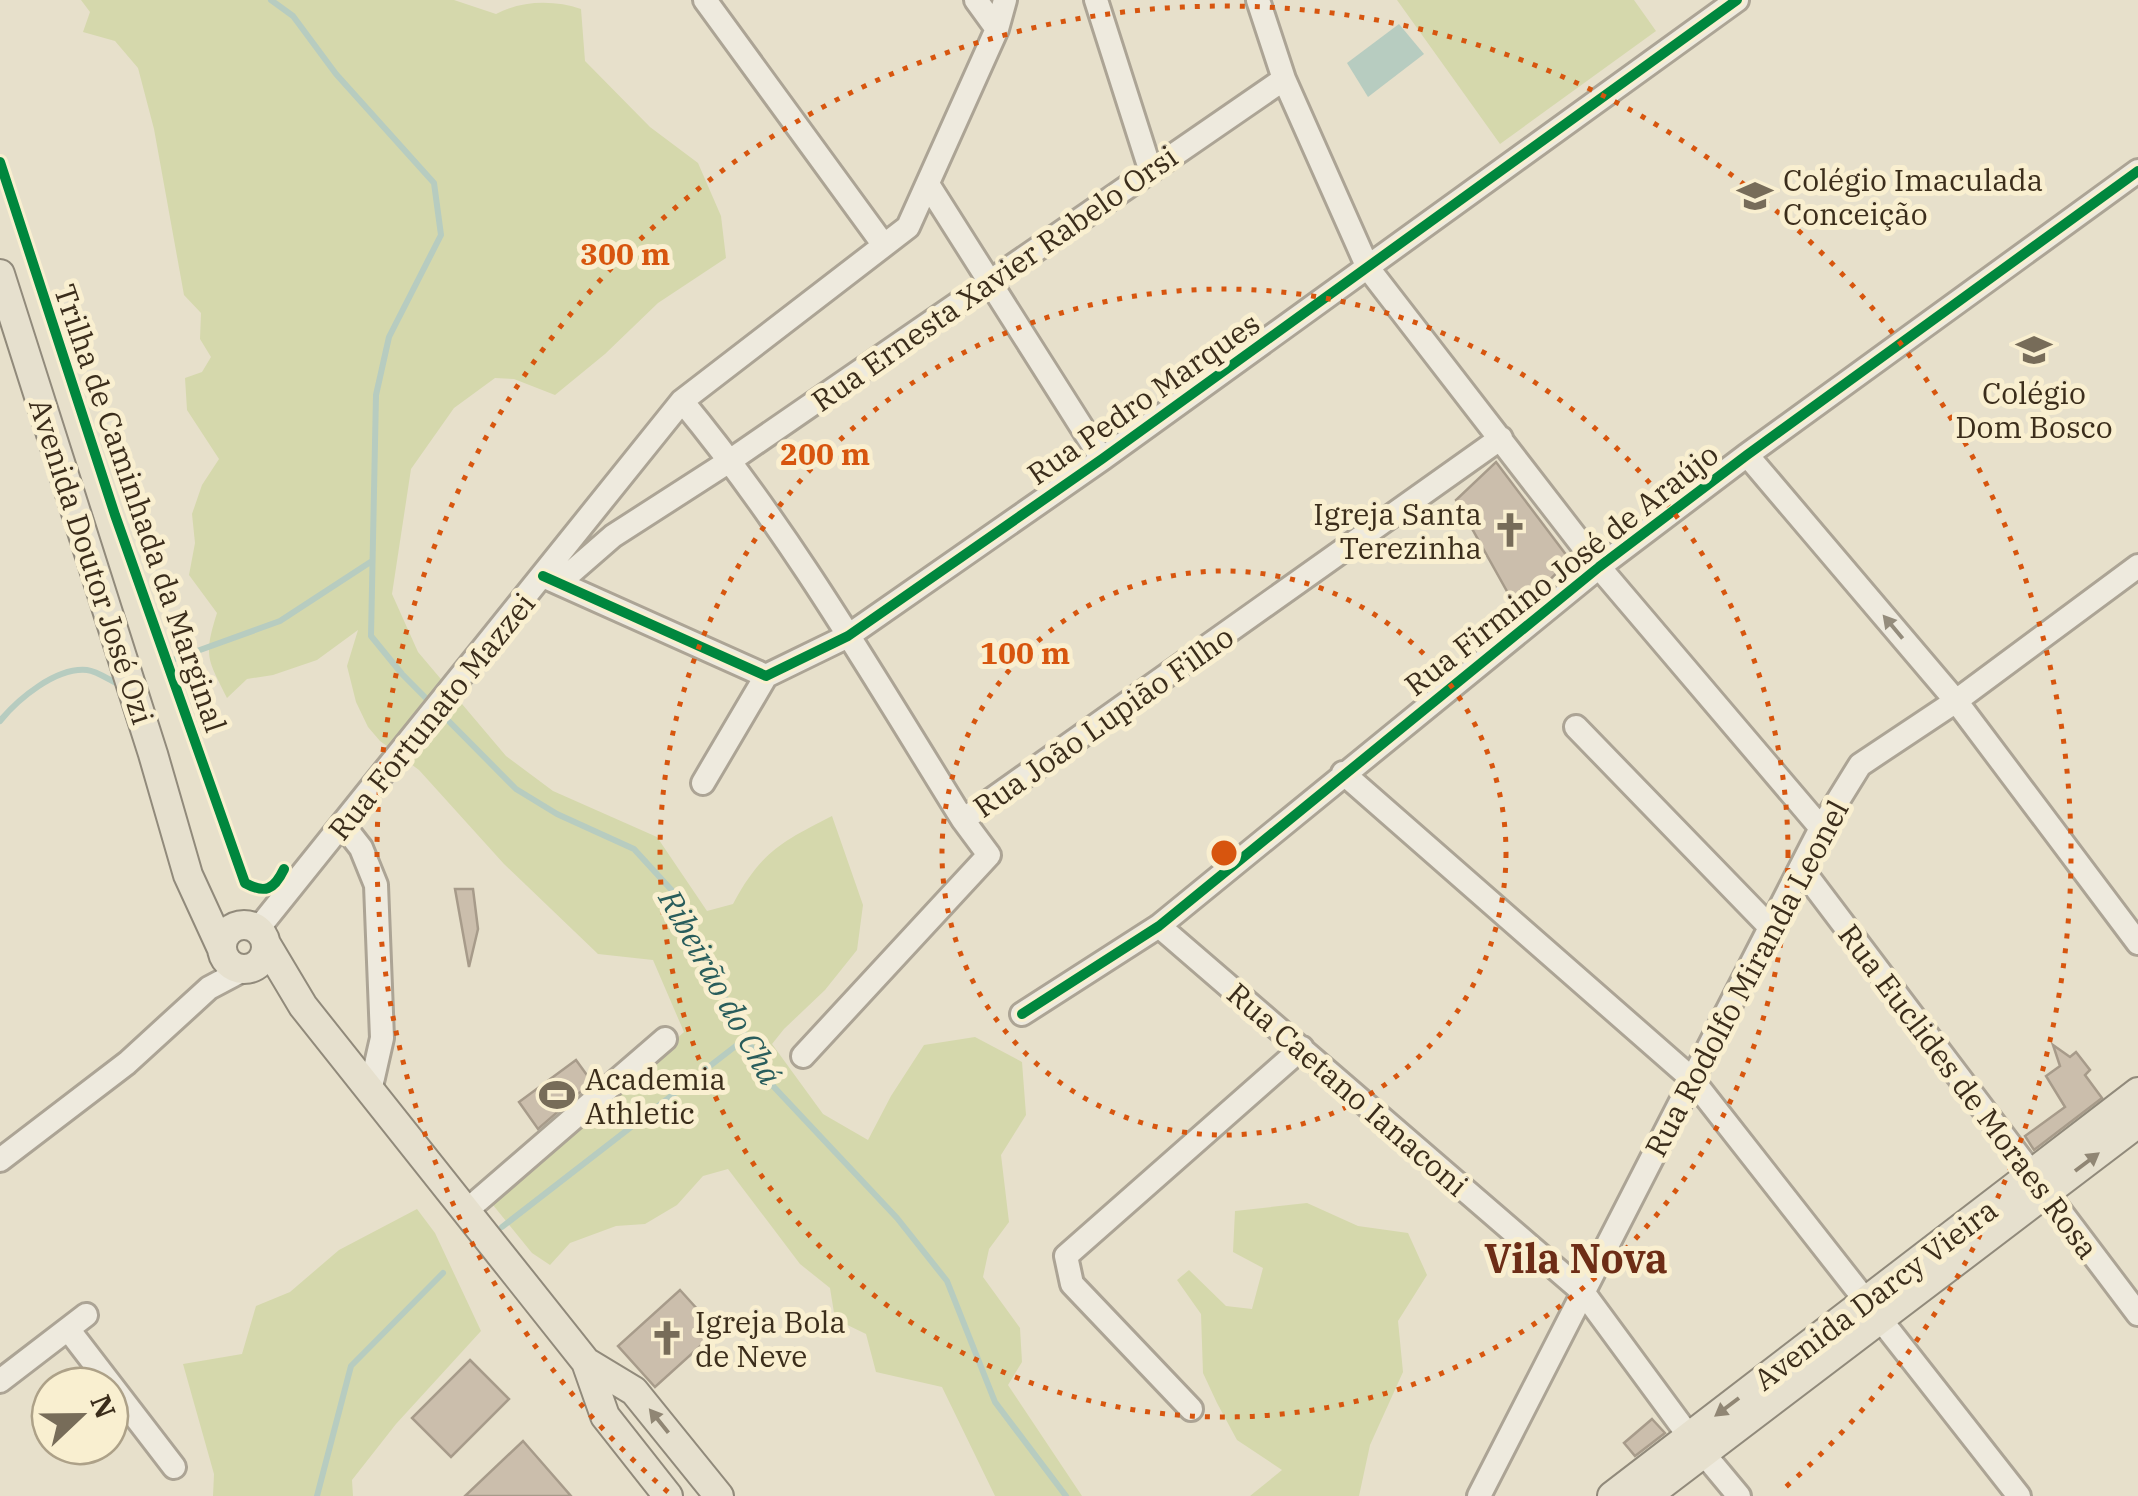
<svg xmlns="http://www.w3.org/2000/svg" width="2138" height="1496" font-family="'IBM Plex Serif',serif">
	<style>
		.green { fill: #d5d8ac }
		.water { fill: #b7ccc0 }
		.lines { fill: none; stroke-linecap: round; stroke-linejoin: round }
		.stream { stroke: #b7ccc0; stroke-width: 6 }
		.building { fill: #cbbeac; stroke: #a79b8a; stroke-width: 2.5 }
		.minor-casing { stroke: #aca495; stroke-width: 28 }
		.major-casing { stroke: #918a7b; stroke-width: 32 }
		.minor { stroke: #eeeade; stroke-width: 22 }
		.major { stroke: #e6e0ce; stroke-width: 28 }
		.cycleway-casing { stroke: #f9efd0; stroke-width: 16 }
		.cycleway { stroke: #00873e; stroke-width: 10 }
		.oneway { fill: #948c7c }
		.oneway2 { fill: #908674 }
		.ring { fill: none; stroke: #d7550e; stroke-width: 5; stroke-dasharray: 5 10 }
		.labels { text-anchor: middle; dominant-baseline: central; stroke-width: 10; stroke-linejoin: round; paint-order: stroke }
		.poi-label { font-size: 30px; fill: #3b2d1b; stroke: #f9efd0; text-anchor: start }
		.street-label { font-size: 30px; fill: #3b2d1b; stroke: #f9efd0 }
		.water-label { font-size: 32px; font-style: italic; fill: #295d5c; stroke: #f9efd0 }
		.district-label { font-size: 40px; font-weight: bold; fill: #6d2d16; stroke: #f9efd0 }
		.centre { fill: #d7550e; stroke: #f9efd0; stroke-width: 5 }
		.ring-label { font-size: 30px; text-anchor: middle; font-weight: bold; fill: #d7550e; stroke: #f9efd0; stroke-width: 10; stroke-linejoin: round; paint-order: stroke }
	</style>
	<rect width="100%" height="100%" fill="#e7e0cb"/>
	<path class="green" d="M81 0H454L496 14C522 0 555 0 581 9L585 61 650 127 698 163 721 216 726 258 658 303 605 354 555 395 514 379 495 378 454 408 411 469 392 594 418 652 506 756 553 791 657 837 707 911 733 904C761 852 781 842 832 816L863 905 857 950 825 990 784 1029 772 1044 823 1114 868 1140 891 1096 924 1045 975 1037 1022 1062 1026 1115 1001 1155 1009 1222 989 1249 983 1277 1020 1328 1022 1362 1008 1385 1082 1496H995L942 1387 876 1372 866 1334 835 1319 830 1288 800 1264 728 1169 703 1176 677 1205 645 1224 616 1226 570 1243 550 1265 532 1253 493 1205 684 1032 653 960 598 954 504 864 419 770 380 741 368 727 356 702 347 666 358 630 317 660 273 675 247 679 227 698C208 659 203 657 217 613L189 575 195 543 192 514 202 485 219 459 187 410 185 378 202 372 211 357 200 339 201 313 184 295 154 129 138 68 115 41 83 32 90 12Z
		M1397 0H1634L1656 31 1500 144Z
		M1307 1203 1358 1226 1408 1233 1427 1275 1398 1321 1403 1372 1370 1445 1359 1496H1250L1282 1470 1237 1440 1217 1403 1203 1373 1201 1314 1177 1280 1189 1270 1226 1306 1252 1309 1263 1268 1233 1252 1235 1211Z
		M417 1209 435 1233 481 1331 396 1424 352 1480 353 1496H213L214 1474 183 1364 242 1354 256 1306 290 1292 339 1250Z"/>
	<path class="water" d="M1399 24 1424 54 1368 97 1347 63Z"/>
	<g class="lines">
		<path class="stream" d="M271 0 293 16 336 74 434 183 441 235 389 337 376 395 371 636 402 674 516 789 557 814 634 849 677 896 718 985 773 1086 897 1218 947 1281 995 1402 1066 1496
			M175 659 280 621 372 561
			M0 721C18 699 56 667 87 670 96 671 108 679 116 683
			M502 1227 746 1038
			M317 1496 351 1366 443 1273"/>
	</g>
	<path class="building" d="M1496 462 1570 560 1518 611 1456 500Z
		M455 889H473L478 929 469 967Z
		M2053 1045 2070 1057 2076 1052 2090 1070 2085 1075 2102 1098 2034 1150 2025 1136 2065 1107 2046 1076 2060 1066Z
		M576 1060 592 1082 538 1129 519 1102Z
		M680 1290 717 1331 655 1387 618 1346Z
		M470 1360 509 1399 451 1457 412 1418Z
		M1652 1419 1665 1433 1635 1456 1624 1443Z
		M523 1441 571 1496H465Z"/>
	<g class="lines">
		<defs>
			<path id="minor" d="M705 0 883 244
				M976 0 997 29
				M1096 0 1150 169
				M1258 0 1284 79 1368 268 1599 567 1821 828
				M929 186 1102 459
				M682 401C789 530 874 677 963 820
				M1747 455 1956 701 2138 943
				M543 576 766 676 848 636 1102 459 1737 0
				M559 583 613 536 731 460 1284 79
				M1576 727 1770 927
				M1343 773 1691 1078 2019 1496
				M703 783 766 676
				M343 825 361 848 376 885 382 1038 370 1091
				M1801 868 2138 1314
				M1159 926 1583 1292 1689 1436 1739 1496
				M257 930 682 401 908 227 997 29 1005 0
				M1022 1014 1159 926 1599 567 1747 455 2138 171
				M803 1056 989 855 963 820 1501 438
				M0 1160 127 1063 209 988 243 970
				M466 1211 665 1039
				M68 1329 174 1467
				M0 1381 86 1315
				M1191 1409 1072 1284 1066 1256 1302 1048
				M1479 1496 1821 828 1860 765 1956 701 2138 566"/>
			<path id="major" d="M0 274 153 754 188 875 222 949
				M222 947a22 22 0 1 1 44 0a22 22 0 1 1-44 0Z
				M266 944 303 1006 586 1362 605 1416 668 1496
				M586 1362 634 1391 719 1496
				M1612 1496 2138 1092
				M1647 1496 2138 1123"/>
		</defs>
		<use href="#minor" class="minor-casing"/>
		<use href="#major" class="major-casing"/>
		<use href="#minor" class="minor"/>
		<use href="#major" class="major"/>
		<defs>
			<path id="cycleway" d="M0 162 115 515 245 883C265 894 274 890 284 869
				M543 576 766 676 848 636 1102 459 1737 0
				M1022 1014 1159 926 1599 567 1747 455 2138 171"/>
		</defs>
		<use href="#cycleway" class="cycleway-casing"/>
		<use href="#cycleway" class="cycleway"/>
	</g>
	<defs><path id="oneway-solid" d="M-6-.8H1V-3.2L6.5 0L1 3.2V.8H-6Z" transform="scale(2.5)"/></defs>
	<use class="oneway" href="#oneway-solid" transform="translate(1893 627) rotate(-130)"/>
	<g class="oneway2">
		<use href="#oneway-solid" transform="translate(2087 1162) rotate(-37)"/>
		<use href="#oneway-solid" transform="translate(1727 1407) rotate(143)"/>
		<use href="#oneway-solid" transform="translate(659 1421) rotate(-129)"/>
	</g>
	<g class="ring">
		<circle cx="1224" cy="853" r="282"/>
		<circle cx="1224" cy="853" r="564"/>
		<path d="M668 1492A847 847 0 1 1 1780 1492"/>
	</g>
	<defs>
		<symbol id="school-bare" viewBox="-9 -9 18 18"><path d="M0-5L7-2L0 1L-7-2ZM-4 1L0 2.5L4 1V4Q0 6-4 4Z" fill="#776c59" stroke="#f9efd0" stroke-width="2.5" paint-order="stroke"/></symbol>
		<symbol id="church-bare" viewBox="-9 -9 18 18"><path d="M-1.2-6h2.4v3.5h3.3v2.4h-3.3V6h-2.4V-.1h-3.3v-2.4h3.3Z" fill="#776c59" stroke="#f9efd0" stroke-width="2.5" paint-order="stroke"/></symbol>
		<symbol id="stadium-bare" viewBox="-9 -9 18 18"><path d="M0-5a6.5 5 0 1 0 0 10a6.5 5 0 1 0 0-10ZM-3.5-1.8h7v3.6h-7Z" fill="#776c59" stroke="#f9efd0" stroke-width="2.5" paint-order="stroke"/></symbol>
	</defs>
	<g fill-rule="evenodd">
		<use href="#school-bare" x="1730" y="171" width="50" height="50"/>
		<use href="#school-bare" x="2009" y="325" width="50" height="50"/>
		<use href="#church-bare" x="1485" y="505" width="50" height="50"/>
		<use href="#stadium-bare" x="532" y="1070" width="50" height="50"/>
		<use href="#church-bare" x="642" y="1313" width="50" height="50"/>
	</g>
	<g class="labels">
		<g class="poi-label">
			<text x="1783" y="179">Colégio Imaculada<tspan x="1783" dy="34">Conceição</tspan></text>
			<text x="2034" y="392" text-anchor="middle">Colégio<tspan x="2034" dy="34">Dom Bosco</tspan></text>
			<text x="1482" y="513" text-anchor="end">Igreja Santa<tspan x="1482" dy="34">Terezinha</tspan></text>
			<text x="585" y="1078">Academia<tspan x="585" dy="34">Athletic</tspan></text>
			<text x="695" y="1321">Igreja Bola<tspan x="695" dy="34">de Neve</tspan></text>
		</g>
		<g class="street-label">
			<text transform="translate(994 278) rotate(-35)">Rua Ernesta Xavier Rabelo Orsi</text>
			<text transform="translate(1143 398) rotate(-35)">Rua Pedro Marques</text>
			<text transform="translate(141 508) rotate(71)">Trilha de Caminhada da Marginal</text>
			<text transform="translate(92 561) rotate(72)">Avenida Doutor José Ozi</text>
			<text transform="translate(1561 569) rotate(-38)">Rua Firmino José de Araújo</text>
			<text transform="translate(431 716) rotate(-51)">Rua Fortunato Mazzei</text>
			<text transform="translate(1103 721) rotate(-35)">Rua João Lupião Filho</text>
			<text transform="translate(1746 978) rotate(-62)">Rua Rodolfo Miranda Leonel</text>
			<text transform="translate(1348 1089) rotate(41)">Rua Caetano Ianaconi</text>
			<text transform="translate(1969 1091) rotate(53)">Rua Euclides de Moraes Rosa</text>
			<text transform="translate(1875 1294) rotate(-37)">Avenida Darcy Vieira</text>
		</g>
		<g class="water-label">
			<text transform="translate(721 987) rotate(61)">Ribeirão do Chá</text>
		</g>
		<g class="district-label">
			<text x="1576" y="1258">Vila Nova</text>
		</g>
	</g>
	<circle cx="1224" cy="853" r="15" class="centre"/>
	<g class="ring-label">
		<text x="625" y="265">300 m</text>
		<text x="825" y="465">200 m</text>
		<text x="1025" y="664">100 m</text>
	</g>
	<g transform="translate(80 1416) rotate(68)"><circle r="48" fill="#f9efd0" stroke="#ada188" stroke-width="2.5"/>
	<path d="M0-8L18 38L0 25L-18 38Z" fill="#776c59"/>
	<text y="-15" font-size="28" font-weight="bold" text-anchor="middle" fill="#3b2d1b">N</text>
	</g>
</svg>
